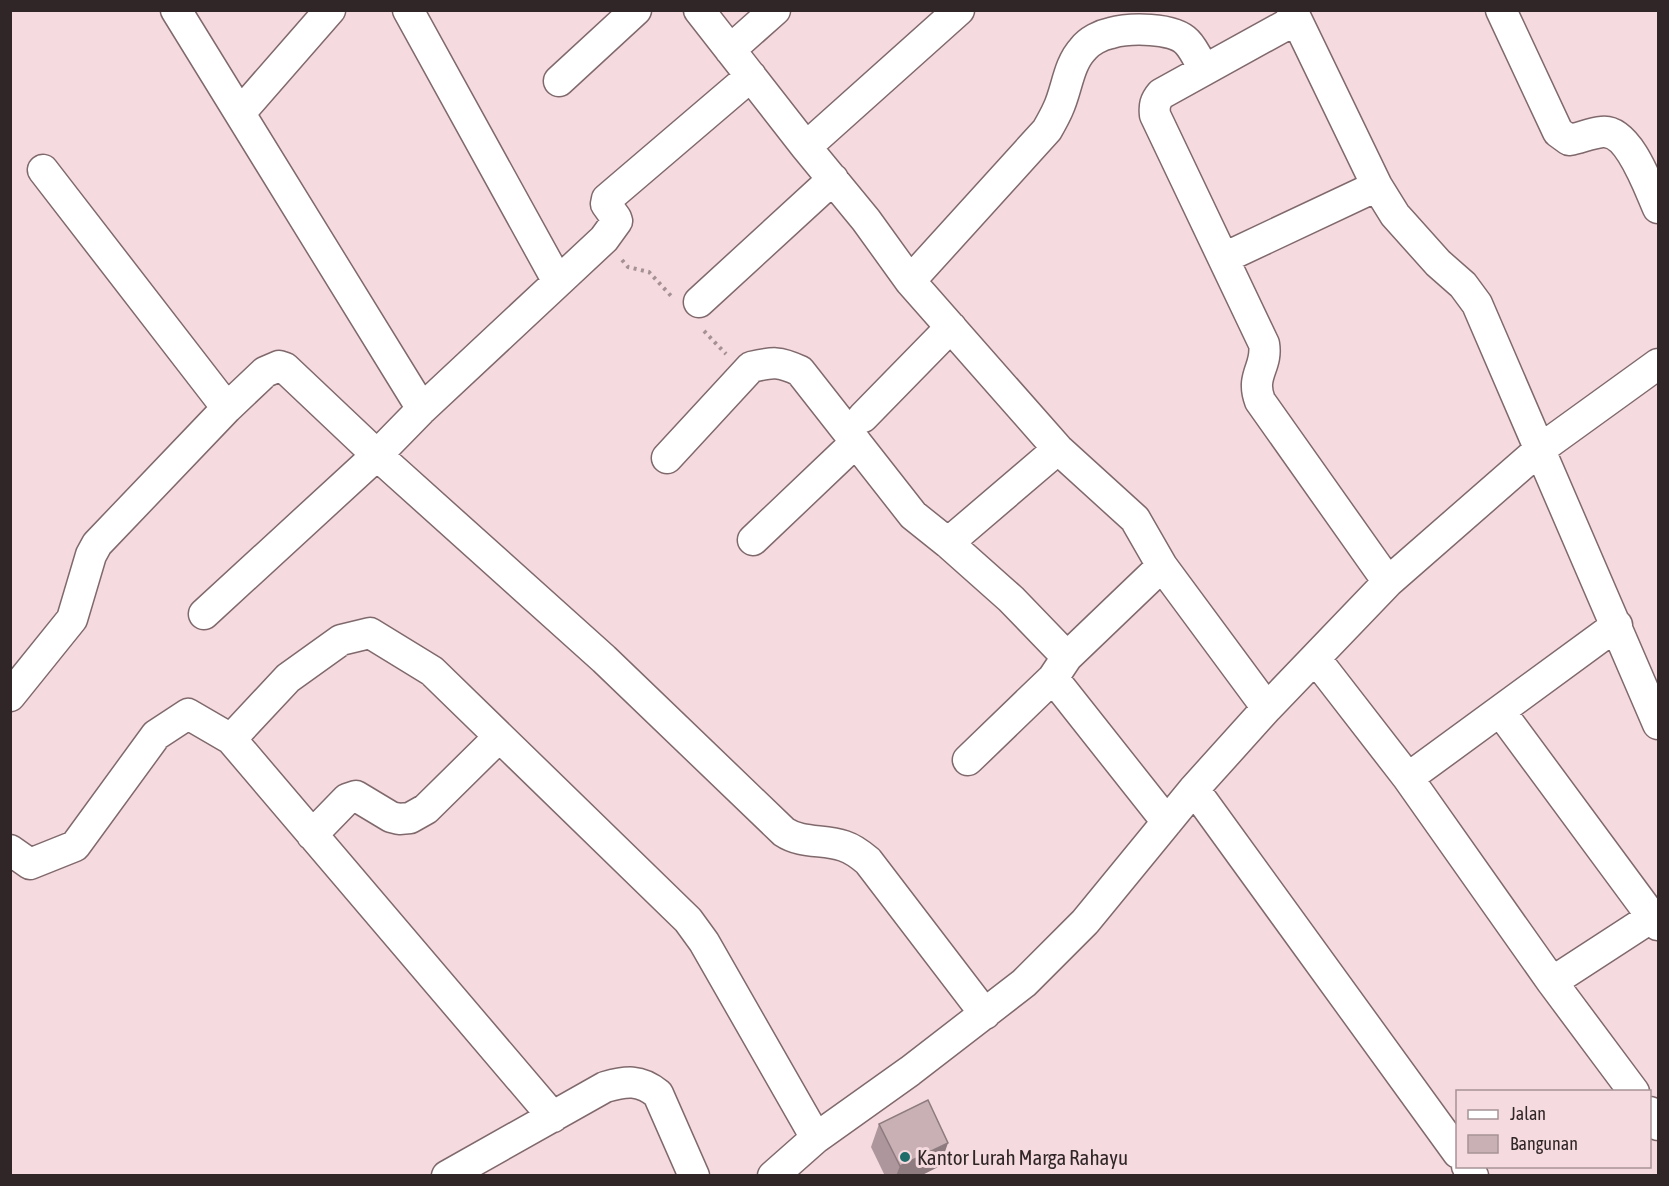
<svg xmlns="http://www.w3.org/2000/svg" width="1669" height="1186" font-family="'Asap Condensed',sans-serif">
	<style>
		.lines { fill: none; stroke-linecap: round; stroke-linejoin: round }
		.street-casing { stroke: #80696d; stroke-width: 33 }
		.path { stroke: #a59195; stroke-width: 4; stroke-dasharray: 3 4.5; stroke-linecap: butt }
		.street { stroke: #fff; stroke-width: 30 }
		.wall { fill: #ad979c }
		.shaded-wall { fill: #8d7b7f }
		.building { fill: #c9b0b5; stroke: #8d7b7f; stroke-width: 1.5 }
		.poi-dot { fill: #206c6a; stroke: #f5dbdf; stroke-width: 2 }
		.labels { text-anchor: middle; dominant-baseline: central; stroke-width: 6; stroke-linejoin: round; paint-order: stroke }
		.poi-label { font-size: 21px; fill: #302628; stroke: #f5dbdf; text-anchor: start }
	</style>
	<rect width="100%" height="100%" fill="#f5dbdf"/>
	<g class="lines">
		<defs>
			<path id="street" d="M176 10 422 409
				M699 10 806 147 866 220 910 281 1058 449 1135 519 1162 566 1267 708
				M1292 10 1377 186 1395 215 1438 263 1463 285 1477 304 1658 724
				M1501 10 1558 132 1569 140C1580 138 1591 133 1602 132 1629 129 1649 188 1658 208
				M1295 20 1161 94C1155 101 1154 106 1155 115L1264 344C1268 367 1250 375 1260 401L1388 582
				M730 50 775 10
				M559 81 636 10
				M240 113 330 10
				M806 147 959 10
				M43 170 227 408
				M1224 258 1377 186
				M910 281 1047 130C1051 123 1055 116 1058 109 1067 90 1068 65 1083 49 1089 41 1101 35 1111 33 1129 28 1173 27 1187 42 1194 49 1199 61 1204 70
				M558 282 604 239 617 221 616 218 606 204 607 199 751 76
				M699 302 833 179
				M863 417 951 327
				M667 458 751 367C773 362 779 361 800 371L913 515 948 543 1011 599 1067 657 1053 678 1167 822
				M753 540 856 442
				M948 543 1058 449
				M204 614 377 455 604 659 784 832C802 844 824 839 844 846 853 849 861 855 868 861L985 1014
				M1067 657 1162 566
				M1315 658 1408 778 1552 982 1634 1092
				M10 696 72 619 91 555 97 544 227 408 265 372 279 366 285 368 377 455 422 409 558 282 408 10
				M1500 711 1658 925
				M231 739 288 678 341 640 370 633 432 671 688 920 704 942 816 1138
				M968 760 1053 678
				M1408 778 1617 625
				M1194 789 1458 1153
				M312 835 347 799 356 796 391 817 399 819 410 818 426 809 499 737
				M10 850 30 864 75 846 156 735 188 714 231 739 553 1117
				M1552 982 1652 917
				M1650 1112 1658 1125
				M1467 1166 1473 1176
				M447 1176 605 1087C626 1081 640 1079 658 1094L694 1176
				M773 1176 816 1138 910 1071 1024 983 1085 922 1194 789 1267 708 1388 582 1539 450 1658 364"/>
		</defs>
		<use href="#street" class="street-casing"/>
		<path class="path" d="M622 260 628 267 649 272 672 297
			M704 331 726 354"/>
		<use href="#street" class="street"/>
	</g>
	<path class="wall" d="M879 1124 940 1166 920 1176H885L871 1147Z"/>
	<path class="shaded-wall" d="M948 1143 940 1166 920 1176H896L900 1166Z"/>
	<path class="building" d="M928 1100 948 1143 900 1166 879 1124Z"/>
	<circle class="poi-dot" cx="905" cy="1157" r="6"/>
	<g class="labels">
		<g class="poi-label">
			<text x="917" y="1157">Kantor Lurah Marga Rahayu</text>
		</g>
	</g>
	<rect width="1669" height="1186" fill="none" stroke="#302628" stroke-width="24"/>
	<rect x="1456" y="1090" width="195" height="78" fill="#f5dbdf" stroke="#a69396" stroke-width="1.5"/>
	<rect x="1468" y="1110" width="30" height="9" fill="#ffffff" stroke="#a69396" stroke-width="1.5"/>
	<text x="1510" y="1120" font-size="18" fill="#302628">Jalan</text>
	<rect x="1468" y="1135" width="30" height="18" fill="#c9b0b5" stroke="#a69396" stroke-width="1.5"/>
	<text x="1510" y="1150" font-size="18" fill="#302628">Bangunan</text>
</svg>
